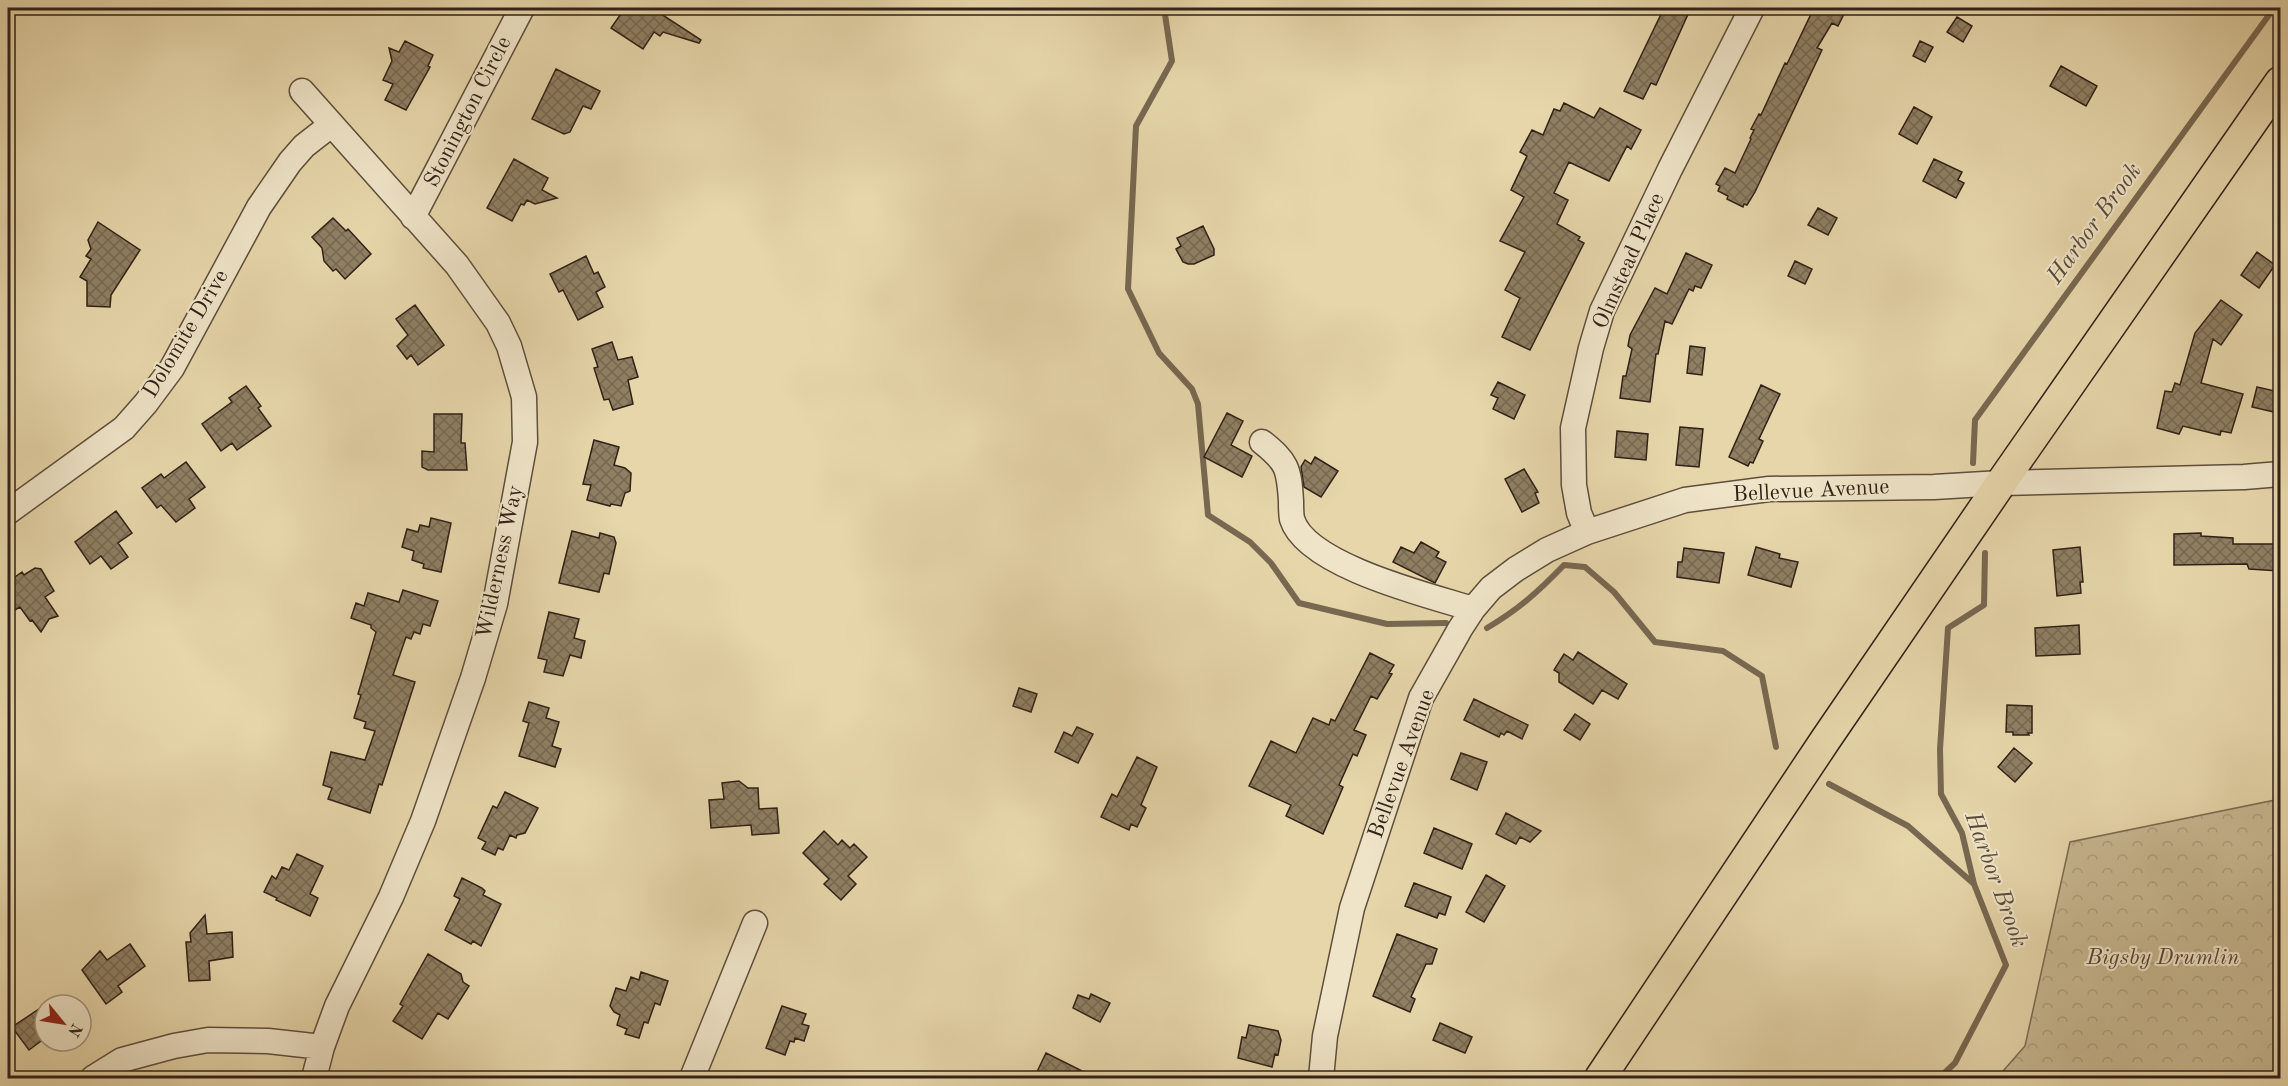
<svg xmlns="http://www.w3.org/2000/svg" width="2288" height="1086" font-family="'Old Standard TT',serif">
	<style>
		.park { fill: url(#park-crowns); stroke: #7c6c54; stroke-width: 1.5 }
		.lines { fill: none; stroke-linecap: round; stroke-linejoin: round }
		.stream { stroke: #786851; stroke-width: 6 }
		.building { fill: url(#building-cross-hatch); stroke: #312117; stroke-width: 1.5 }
		.minor-casing { stroke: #5e4e3c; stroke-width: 27 }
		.major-casing { stroke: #312117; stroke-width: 33 }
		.minor { stroke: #efe4c8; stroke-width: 24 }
		.major { stroke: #e6d6aa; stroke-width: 30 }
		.labels { text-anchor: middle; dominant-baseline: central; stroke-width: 4.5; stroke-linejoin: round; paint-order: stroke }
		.street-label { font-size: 22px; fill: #312117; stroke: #efe4c8 }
		.park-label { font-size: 22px; font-style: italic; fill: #564636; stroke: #efe4c8 }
		.water-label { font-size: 24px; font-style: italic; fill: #5b4b39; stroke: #efe4c8 }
	</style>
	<defs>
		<pattern id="park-crowns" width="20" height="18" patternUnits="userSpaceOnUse" patternTransform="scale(1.5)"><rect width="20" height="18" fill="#c7b791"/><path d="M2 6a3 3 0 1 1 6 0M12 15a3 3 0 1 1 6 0" fill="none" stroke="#ab9d7c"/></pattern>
		<pattern id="building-cross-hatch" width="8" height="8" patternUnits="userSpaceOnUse" patternTransform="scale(1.5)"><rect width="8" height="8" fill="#8f7f63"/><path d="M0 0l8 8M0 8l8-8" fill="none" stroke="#756851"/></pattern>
	</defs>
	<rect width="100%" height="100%" fill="#e6d6aa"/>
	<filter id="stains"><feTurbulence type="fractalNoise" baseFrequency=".00333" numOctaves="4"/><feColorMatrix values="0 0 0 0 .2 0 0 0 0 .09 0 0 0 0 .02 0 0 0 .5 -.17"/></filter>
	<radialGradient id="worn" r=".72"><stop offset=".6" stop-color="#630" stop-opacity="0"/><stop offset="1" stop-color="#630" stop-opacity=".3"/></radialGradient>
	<path class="park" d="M2280 799V1078H1997L2025 1046 2070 842Z"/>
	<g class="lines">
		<path class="stream" d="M1164 8 1172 61 1136 126 1128 289 1159 353 1192 389 1198 404 1208 515 1250 542 1271 563 1299 603 1387 624 1446 623
			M1973 463 1975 420 2269 15
			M1487 628C1519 609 1538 592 1564 565L1585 567 1614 592 1655 642 1723 651 1762 676 1776 747
			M1829 784 1908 826 1974 884
			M1939 1078 1955 1063 2006 965 1974 884 1962 833 1941 794 1940 749 1948 628 1984 605 1985 553"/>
	</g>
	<path class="building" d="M625 8H652L701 40 699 43 663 32 660 36 654 32 643 49 611 28Z
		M1664 8H1681L1689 12 1656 85 1651 83 1643 99 1624 91Z
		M1798 8H1847L1838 26 1832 23 1817 48 1822 50 1755 192 1747 205 1744 204 1743 207 1727 199 1728 196 1718 191 1720 186 1716 184 1725 168 1735 173 1751 139 1750 138 1754 130 1751 129 1759 114 1761 115 1785 63 1787 64 1811 14Z
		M1957 17 1972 26 1963 42 1947 32Z
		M405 41 433 55 428 66 430 67 406 110 385 100 393 84 383 80 392 61 389 48 399 52Z
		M1920 41 1933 47 1925 62 1913 56Z
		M2061 66 2097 86 2086 106 2050 86Z
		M556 69 600 91 591 109 583 106 570 132 564 134 532 119Z
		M1564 103 1594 118 1600 108 1641 130 1631 149 1627 146 1609 181 1569 162 1554 193 1568 200 1557 224 1580 237 1578 240 1584 243 1530 350 1502 337 1520 298 1505 290 1525 252 1500 241 1524 197 1511 190 1527 156 1520 152 1532 130 1543 135 1554 109 1560 111Z
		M1914 107 1932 117 1917 144 1899 134Z
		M514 159 548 178 542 190 557 198 535 204 527 200 524 205 521 204 512 221 487 208Z
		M1934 159 1962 172 1958 180 1964 183 1956 198 1923 181Z
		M1818 208 1837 218 1828 235 1808 225Z
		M333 218 346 231 348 229 371 254 345 279 336 269 333 271 324 261 322 248 312 237Z
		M98 222 140 250 111 295 110 307 87 306V281L80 277 91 259 86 256 91 249 88 240Z
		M1203 226 1214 249V255L1194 264H1188L1183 262 1176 249 1181 246 1177 238Z
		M2257 252 2275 265 2259 288 2241 275Z
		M1686 253 1712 265 1701 288 1695 286 1693 291 1689 289 1672 324 1665 321 1658 354H1656L1650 402 1620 398 1623 376H1626L1632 349 1628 346 1630 335 1655 288 1667 294Z
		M586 256 594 274 598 272 605 287 596 292 603 307 578 320 563 290 559 292 550 274Z
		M1795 261 1812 269 1805 284 1788 276Z
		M2221 300 2242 315 2221 345 2213 339 2201 383 2243 394 2231 433 2221 431 2220 435 2183 426 2179 434 2157 428 2165 391 2172 392 2175 383 2180 385 2195 333Z
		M415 305 444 345 418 365 411 355 407 359 397 346 408 335 396 319Z
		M612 342 618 360 632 357 638 377 628 380 633 404 613 410 609 399 604 400 594 368 598 367 592 349Z
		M1690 346 1705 348 1702 375 1687 373Z
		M1498 382 1525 395 1514 419 1493 409 1498 398 1491 395Z
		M1761 385 1780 394 1759 439 1763 441 1753 463 1750 462 1748 466 1729 457Z
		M246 386 261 406 258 408 271 426 237 450 232 443 221 451 202 424 232 402 229 398Z
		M2257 387 2279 392 2274 412 2252 407Z
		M1227 413 1243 421 1231 445 1252 456 1242 477 1204 457Z
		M434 414H462L461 443H465L467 470H428L422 467V451L434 452Z
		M1680 427 1703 429 1699 467 1676 465Z
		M1617 431 1648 434 1646 460 1615 457Z
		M594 440 619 447 614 465 625 468 631 473 630 491 625 493 621 506 611 504 610 506 587 500 591 485 583 484Z
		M1315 457 1338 471 1321 497 1304 487 1301 467 1305 460 1311 464Z
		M186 462 205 487 189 499 195 508 176 522 161 505 157 508 142 488 161 474 164 478Z
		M1524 469 1538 492 1535 493 1539 503 1522 512 1505 479Z
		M116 511 132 533 118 543 128 557 111 569 101 556 90 564 75 542Z
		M431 518 451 523 441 572 423 568 424 564 412 560 414 551 402 547 407 529 418 532 420 525 429 527Z
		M572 531 599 538 600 533 614 537 616 543 609 574 604 573 599 592 559 583Z
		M2201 533V536L2233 538V544H2280V571L2249 569 2247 564 2174 565V534Z
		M1421 542 1439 552 1436 557 1446 562 1435 583 1393 562 1401 547 1414 553Z
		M1756 547 1780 554 1779 558 1798 562 1791 587 1748 575Z
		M2080 547 2083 582H2080L2081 593 2057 596 2053 550Z
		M1684 548 1724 553 1719 583 1677 577 1678 562H1682Z
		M35 568 41 569 54 591 45 597 58 616 49 619 41 632 32 620 30 621 20 607 8 614V582L22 572 24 575Z
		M403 590 438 601 430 626 423 624 420 634 414 632 411 639 406 637 393 675 415 682 382 785 379 784 370 813 328 799 332 788 323 785 331 752 365 760 375 731 364 728 366 722 354 718 361 695 358 694 376 632 371 628V625L351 618 356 603 364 606 368 593 399 602Z
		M549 612 579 619 574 638 585 641 581 658 570 655 563 676 544 672 547 660 538 658Z
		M2079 625 2080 654 2036 656 2035 628Z
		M1578 652 1627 684 1618 699 1602 690 1593 704 1559 682V673L1554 670 1564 654 1573 660Z
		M1370 653 1394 665 1389 673 1392 674 1377 699 1371 696 1354 730 1366 735 1357 756 1353 754 1339 785 1343 787 1323 834 1286 816 1291 805 1249 786 1271 741 1296 753 1313 718 1329 725 1331 719 1335 721Z
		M1019 688 1037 694 1031 712 1013 706Z
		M1474 699 1528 725 1522 739 1507 731 1504 735 1501 733 1499 737 1464 720Z
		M529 702 549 708 546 718 559 722 552 746 561 749 555 767 519 756 529 723 523 721Z
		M2007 705 2032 706V733H2028L2029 735H2013V732H2006Z
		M1575 714 1590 724 1580 740 1564 730Z
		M1077 727 1093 734 1078 763 1055 752 1064 732 1072 736Z
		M2014 748 2032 763 2015 782 1998 767Z
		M1461 753 1487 762 1477 790 1451 779Z
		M1137 757 1157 767 1141 805 1146 808 1137 827 1131 824 1129 830 1101 817 1112 794 1117 797Z
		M739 781 748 788H758L759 809 777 808 779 833 752 835 751 825 711 828 709 800 724 799 722 783Z
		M505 792 538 808 525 833 517 835 516 838 510 835 503 850 498 848 495 855 482 849 486 842 478 838 493 806 497 808Z
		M1506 813 1541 831 1530 842 1520 837 1516 844 1496 834Z
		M1434 828 1472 844 1462 869 1424 853Z
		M824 831 838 845 842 840 850 848 854 844 867 857 848 876 856 884 841 900 824 884 829 879 803 853Z
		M297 854 323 866 310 894 318 898 310 916 276 900 277 898 264 892 272 876 276 879 282 867 289 870Z
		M1486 875 1505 886 1484 922 1466 912Z
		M462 878 482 888 485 891 483 895 501 904 481 946 473 941 471 944 445 930 460 899 454 896Z
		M1414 883 1451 897 1445 915 1439 913 1437 918 1405 906Z
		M205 915 207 934 232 932 233 957 209 961 210 980 189 981 186 942H191L190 933Z
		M1397 934 1437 949 1432 964H1426L1411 997 1415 999 1410 1012 1373 996Z
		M130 944 145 966 118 986 122 992 106 1004 82 970 100 951 107 960Z
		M428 954 461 974 463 982 469 986 448 1019 438 1013 422 1039 393 1021 403 1006 400 1004Z
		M641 972 668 981 660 1005 655 1003 648 1023 644 1022 639 1038 625 1034 627 1029 617 1025 620 1015 614 1012 610 1006 616 988 626 991 631 977 639 980Z
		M1091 994 1110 1003 1100 1022 1073 1008 1078 995 1089 999Z
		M45 1005V1038L29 1050 12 1027Z
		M782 1006 806 1014 802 1024 809 1026 804 1041 795 1038 794 1042 790 1041 785 1055 766 1048Z
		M1440 1023 1472 1037 1465 1053 1433 1040Z
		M1249 1025 1278 1031 1281 1040 1278 1055 1275 1054 1272 1067 1238 1058 1242 1037 1246 1038Z
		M1046 1053 1096 1078H1034Z"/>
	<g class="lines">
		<defs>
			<path id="minor" d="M302 91 457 265 498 323 509 346 524 397 525 442 495 604 473 678 423 821 391 897 337 1006 322 1047 314 1078
				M413 217 522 8
				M1262 442C1287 462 1289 468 1291 501 1291 506 1291 514 1292 519 1306 566 1431 596 1473 609
				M8 512 124 428 146 403 172 368 259 207 290 162 304 146 331 125
				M1587 532 1579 513 1574 485 1573 428 1591 348 1602 311 1670 169 1752 8
				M93 1078 122 1060 174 1046 208 1040 268 1041 322 1047
				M692 1078 755 923
				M1321 1078 1325 1036 1352 908 1421 698 1460 629 1473 609 1491 588 1516 569 1547 550 1587 532 1685 500 1769 489 1934 487 2001 483 2244 477 2280 474"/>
			<path id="major" d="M1600 1078 1826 739 2001 483 2280 82"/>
		</defs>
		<use href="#minor" class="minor-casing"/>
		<use href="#major" class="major-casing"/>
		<use href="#minor" class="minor"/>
		<use href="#major" class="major"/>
	</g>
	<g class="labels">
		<g class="street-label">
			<text transform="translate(468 112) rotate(-63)">Stonington Circle</text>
			<text transform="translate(1629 261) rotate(-66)">Olmstead Place</text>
			<text transform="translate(186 334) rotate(-59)">Dolomite Drive</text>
			<text transform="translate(1811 491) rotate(-3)">Bellevue Avenue</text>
			<text transform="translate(500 562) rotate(-78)">Wilderness Way</text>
			<text transform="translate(1402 764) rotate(-70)">Bellevue Avenue</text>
		</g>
		<g class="park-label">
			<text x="2163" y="958">Bigsby Drumlin</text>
		</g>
		<g class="water-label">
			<text transform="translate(2095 224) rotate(-54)">Harbor Brook</text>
			<text transform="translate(1995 880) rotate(70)">Harbor Brook</text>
		</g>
	</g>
	<rect width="2288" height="1086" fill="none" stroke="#e6d6aa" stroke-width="30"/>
	<rect x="9" y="9" width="2270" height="1068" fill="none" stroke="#312117" stroke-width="3"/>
	<rect x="15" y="15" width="2258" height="1056" fill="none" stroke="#312117" stroke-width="1.5"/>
	<g transform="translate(63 1023) rotate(120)"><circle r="28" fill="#efe4c8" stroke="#a39681" stroke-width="1.5"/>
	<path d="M0-4.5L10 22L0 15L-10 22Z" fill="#8f2418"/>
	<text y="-9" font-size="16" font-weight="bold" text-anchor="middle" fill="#312117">N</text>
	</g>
	<rect width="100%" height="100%" filter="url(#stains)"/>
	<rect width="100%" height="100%" fill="url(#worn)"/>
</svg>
